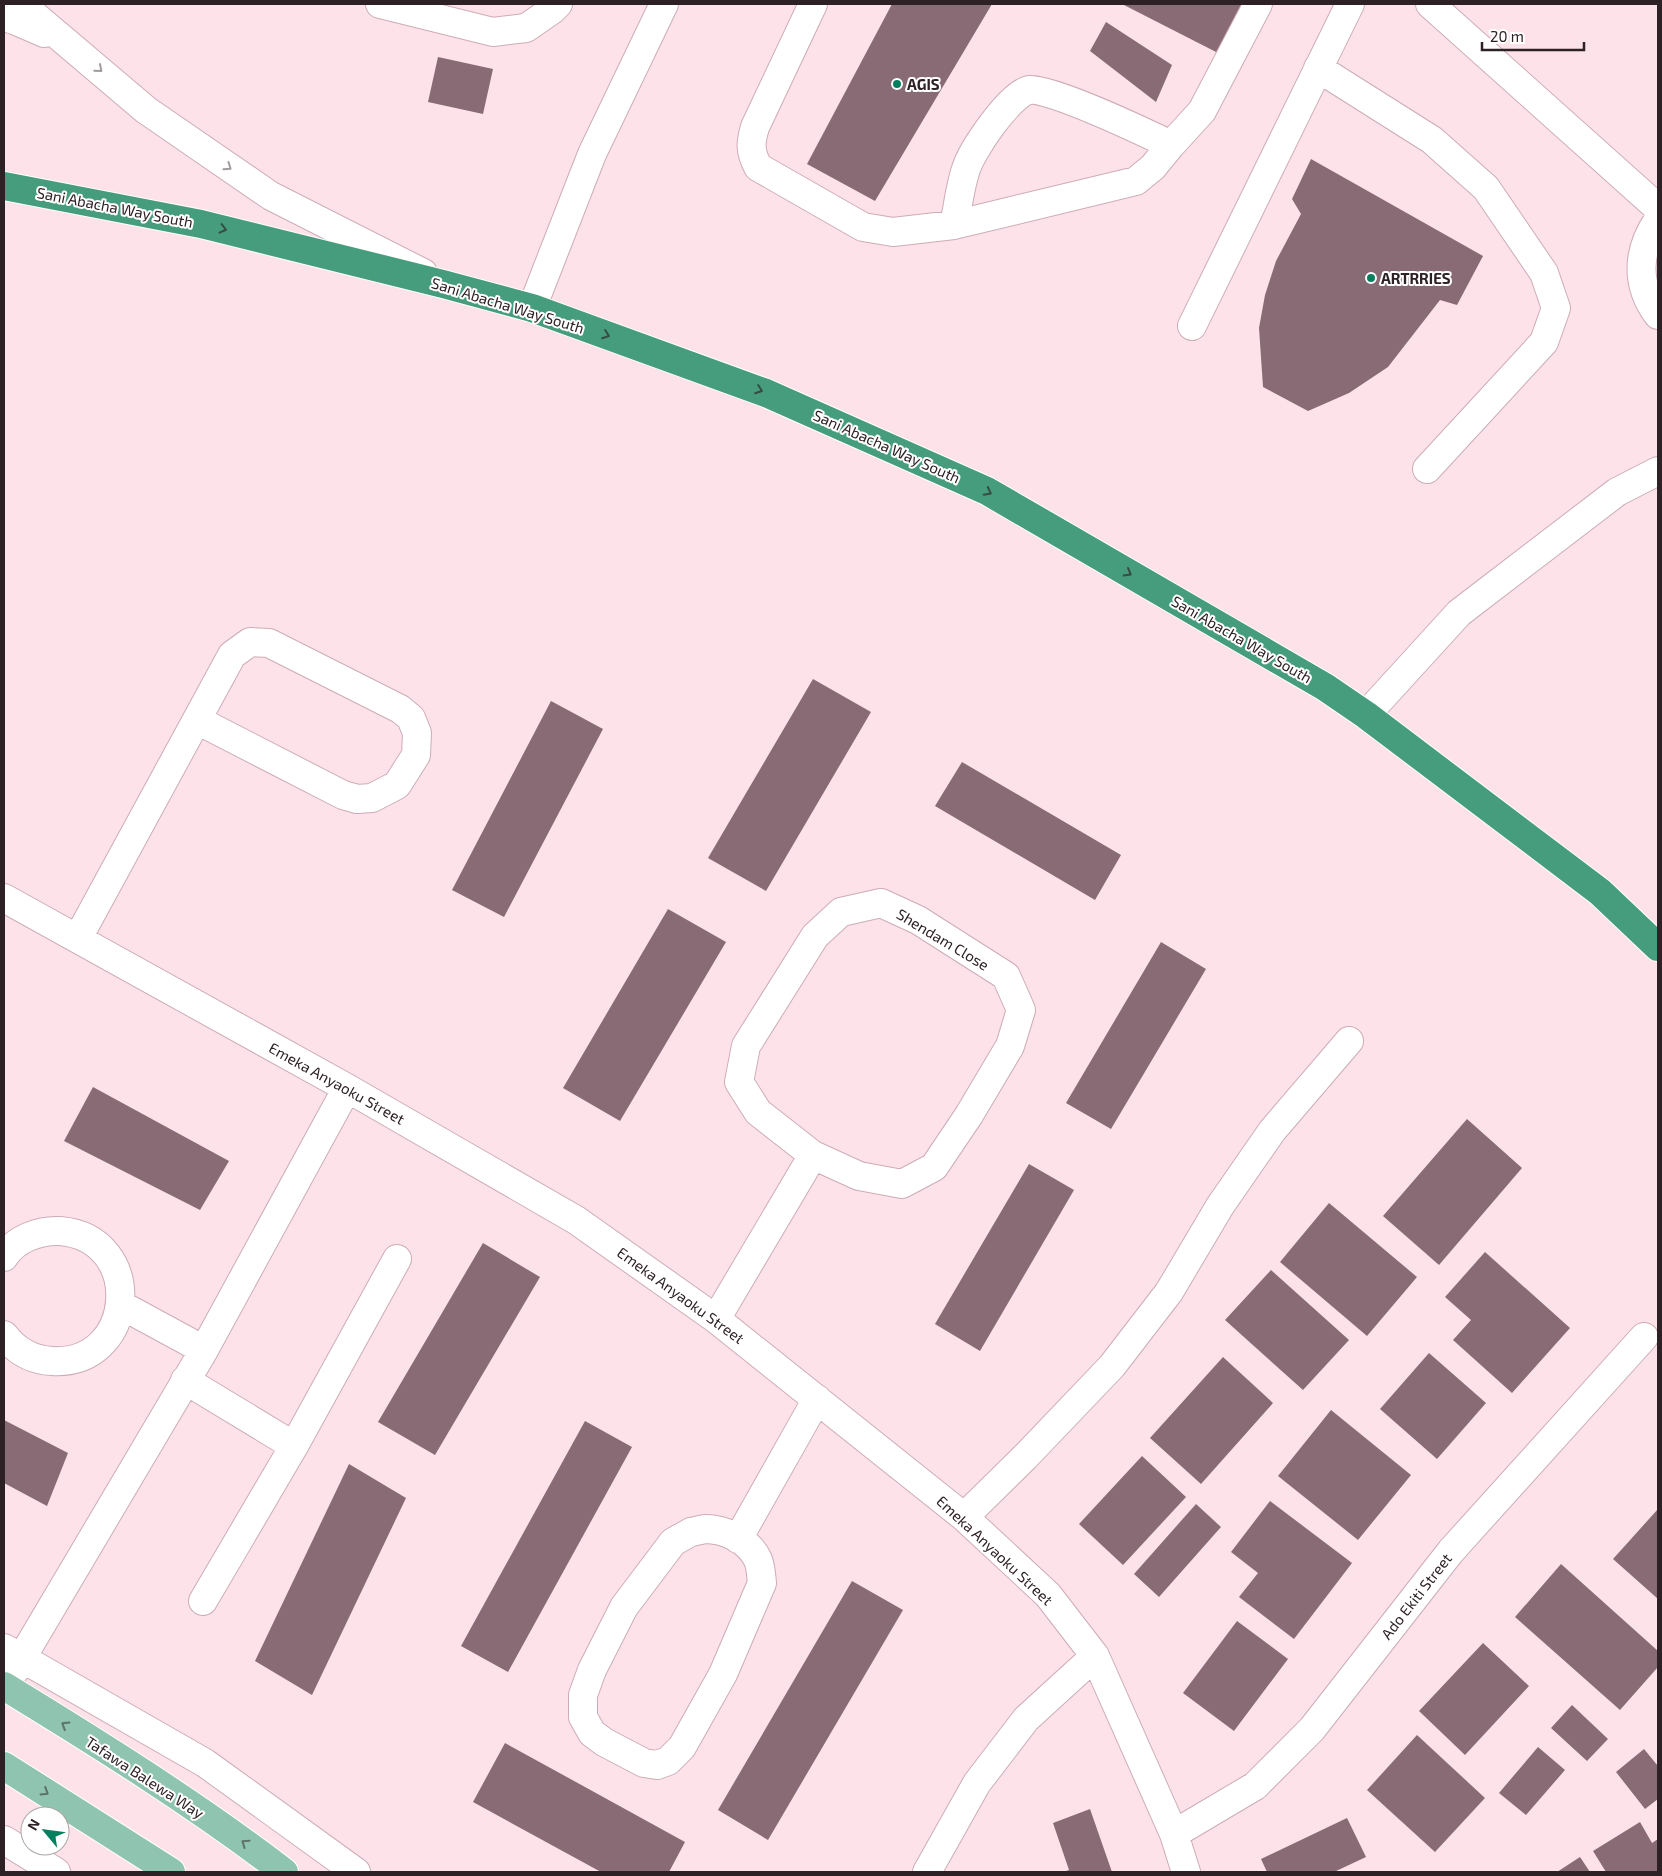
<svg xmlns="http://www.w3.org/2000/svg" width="1662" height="1876" font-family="'Exo 2',sans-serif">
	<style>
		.building { fill: #896b75 }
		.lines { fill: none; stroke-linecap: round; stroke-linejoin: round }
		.minor-casing { stroke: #cdacb7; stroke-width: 30 }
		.major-casing { stroke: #fff; stroke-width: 30 }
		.highway-casing { stroke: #fff; stroke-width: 30 }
		.minor { stroke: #fff; stroke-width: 28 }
		.major { stroke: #8fc4b1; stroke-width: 28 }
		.highway { stroke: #459d7d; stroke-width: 28 }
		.oneway { stroke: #a19b9d }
		.oneway2 { stroke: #364c44 }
		.oneway3 { stroke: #5e726b }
		.poi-dot { fill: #05805f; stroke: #fff; stroke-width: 2 }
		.labels { text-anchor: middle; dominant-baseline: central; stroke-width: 4; stroke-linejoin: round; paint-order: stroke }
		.poi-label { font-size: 15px; font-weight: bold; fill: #2e2125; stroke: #fff; text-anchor: start }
		.street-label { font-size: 15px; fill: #2e2125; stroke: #fff }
	</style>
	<rect width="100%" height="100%" fill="#fde2ea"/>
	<path class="building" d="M892 4H992L875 201 807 164Z
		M1122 4H1243L1218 53Z
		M1106 22 1172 65 1156 102 1090 51Z
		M438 57 493 69 483 114 428 102Z
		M1311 159 1483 256 1457 305 1440 300 1388 367 1349 393 1308 411 1263 387 1259 328 1265 295 1276 261 1301 214 1292 199Z
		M813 679 871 712 766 891 708 858Z
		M551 701 603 729 504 917 452 890Z
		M962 762 1121 855 1095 900 935 806Z
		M668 909 726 942 620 1121 563 1088Z
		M1161 942 1206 969 1111 1129 1066 1103Z
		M93 1087 229 1161 200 1210 64 1141Z
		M1467 1119 1522 1168 1439 1265 1383 1216Z
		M1029 1164 1074 1190 980 1351 935 1324Z
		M1329 1203 1417 1277 1367 1336 1280 1262Z
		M483 1243 540 1277 435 1455 378 1422Z
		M1485 1252 1570 1328 1512 1393 1453 1340 1471 1320 1445 1297Z
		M1271 1270 1349 1340 1303 1390 1225 1320Z
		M1429 1353 1486 1403 1437 1459 1380 1409Z
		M1223 1357 1273 1403 1201 1484 1150 1438Z
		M1331 1410 1411 1475 1358 1540 1278 1476Z
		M4 1420 68 1453 47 1506 4 1483Z
		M585 1421 632 1447 508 1672 461 1646Z
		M1142 1456 1186 1497 1123 1565 1079 1524Z
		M349 1464 406 1498 312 1695 255 1661Z
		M1270 1501 1352 1563 1294 1639 1239 1597 1258 1573 1231 1552Z
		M1196 1504 1221 1527 1159 1597 1134 1574Z
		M1658 1509V1599L1613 1559Z
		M1561 1564 1658 1651V1667L1620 1710 1515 1617Z
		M852 1581 903 1610 768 1840 718 1810Z
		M1237 1621 1288 1659 1234 1731 1183 1693Z
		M1483 1643 1529 1686 1465 1755 1419 1711Z
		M1572 1705 1608 1739 1587 1761 1551 1728Z
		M1417 1735 1485 1798 1435 1852 1367 1790Z
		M505 1743 685 1842 669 1872H601L473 1802Z
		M1538 1747 1565 1770 1526 1815 1499 1793Z
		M1644 1749 1658 1766V1799L1645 1809 1616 1772Z
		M1090 1809 1112 1872H1063L1069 1870 1053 1823Z
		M1347 1818 1366 1857 1334 1872H1267L1261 1859Z
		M1640 1822 1652 1843 1658 1839V1872H1606L1593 1851Z
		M1580 1857 1590 1872H1557Z"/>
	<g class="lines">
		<defs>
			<path id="minor" d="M21 4 146 110 271 196 423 273
				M380 4 493 32 526 28 552 10 558 4
				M813 4 755 127C750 144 750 151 758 167L863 227 893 232 954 225 1136 181 1153 167 1171 145 1202 111 1258 4
				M1430 4 1658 208
				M4 17 14 20 44 33
				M1318 68 1432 140 1486 188 1544 273 1556 308 1544 342 1427 469
				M1658 220C1637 251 1635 284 1658 315
				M954 225C958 207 960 186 966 169 972 150 1009 95 1029 90 1048 86 1148 134 1171 145
				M532 308 592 154 664 4
				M1192 326 1350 4
				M1366 715 1459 613 1617 492 1658 471
				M4 898 347 1088 576 1220 716 1319 964 1517 1048 1595 1095 1656 1174 1834 1186 1872
				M881 903 918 920 1006 976 1021 1010 1010 1046 969 1115 934 1167 902 1184 859 1176 813 1155 758 1112 739 1082 746 1046 815 936 841 912Z
				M78 938 232 655 250 642 269 643 400 709 411 718 417 733 416 755 397 785 372 798 357 799 343 795 197 720
				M4 1257C15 1239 39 1230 60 1231 146 1238 137 1366 52 1361 31 1360 16 1351 4 1335
				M121 1305 204 1350
				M716 1319 813 1155
				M185 1380 294 1446
				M964 1517 1025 1457 1112 1366 1169 1292 1220 1206 1272 1131 1349 1041
				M705 1529C725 1529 749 1540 758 1560 761 1567 761 1575 762 1583L723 1674 682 1747 668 1761 657 1765 644 1763 604 1742 592 1733 583 1717V1695L592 1670 624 1607 673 1542 691 1532Z
				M738 1539 817 1399
				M203 1601 294 1446 397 1259
				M4 1648 205 1763 356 1872
				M4 1688 204 1350 347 1088
				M1174 1834 1255 1786 1312 1729 1451 1551 1644 1337
				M4 1840 56 1872
				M927 1872 977 1783 1026 1719 1095 1656"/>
			<path id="major" d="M4 1686C99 1744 195 1804 284 1872
				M4 1766 171 1872"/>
			<path id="highway" d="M4 186 201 224 443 284 532 308 766 393 987 491 1325 687 1366 715 1600 892 1658 947"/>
		</defs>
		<use href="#minor" class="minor-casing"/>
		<use href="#major" class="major-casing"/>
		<use href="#highway" class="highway-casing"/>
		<use href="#minor" class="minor"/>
		<use href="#major" class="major"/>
		<use href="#highway" class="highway"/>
	</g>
	<defs><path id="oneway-chevron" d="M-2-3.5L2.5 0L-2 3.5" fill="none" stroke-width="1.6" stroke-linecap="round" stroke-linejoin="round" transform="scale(1.25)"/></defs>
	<g class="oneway">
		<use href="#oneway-chevron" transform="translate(99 69) rotate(41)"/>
		<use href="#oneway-chevron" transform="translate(228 167) rotate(35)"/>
	</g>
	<g class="oneway2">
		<use href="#oneway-chevron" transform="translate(223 229) rotate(14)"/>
		<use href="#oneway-chevron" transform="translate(606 335) rotate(20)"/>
		<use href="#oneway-chevron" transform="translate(759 390) rotate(20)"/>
		<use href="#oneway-chevron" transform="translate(988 492) rotate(27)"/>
		<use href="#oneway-chevron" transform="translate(1128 573) rotate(30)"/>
	</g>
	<g class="oneway3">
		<use href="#oneway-chevron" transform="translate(65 1725) rotate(-148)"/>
		<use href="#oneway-chevron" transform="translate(45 1792) rotate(32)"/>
		<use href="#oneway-chevron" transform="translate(245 1843) rotate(-145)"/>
	</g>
	<g class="poi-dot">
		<circle cx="897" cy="84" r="5"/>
		<circle cx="1371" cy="278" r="5"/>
	</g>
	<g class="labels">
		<g class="poi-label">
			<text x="907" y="84">AGIS</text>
			<text x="1381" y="278">ARTRRIES</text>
		</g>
		<g class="street-label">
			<text transform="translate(115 207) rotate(11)">Sani Abacha Way South</text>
			<text transform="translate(508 305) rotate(17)">Sani Abacha Way South</text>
			<text transform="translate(887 446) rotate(24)">Sani Abacha Way South</text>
			<text transform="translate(1242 639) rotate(30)">Sani Abacha Way South</text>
			<text transform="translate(943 939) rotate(31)">Shendam Close</text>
			<text transform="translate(337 1083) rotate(29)">Emeka Anyaoku Street</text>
			<text transform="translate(681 1295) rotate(36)">Emeka Anyaoku Street</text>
			<text transform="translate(995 1550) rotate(43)">Emeka Anyaoku Street</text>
			<text transform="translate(1416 1596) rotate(-52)">Ado Ekiti Street</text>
			<text transform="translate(145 1777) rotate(33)">Tafawa Balewa Way</text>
		</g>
	</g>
	<rect width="1662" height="1876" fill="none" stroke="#2e2125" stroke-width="10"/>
	<g transform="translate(45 1831) rotate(299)"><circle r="24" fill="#ffffff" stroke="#aba6a8"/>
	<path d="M0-4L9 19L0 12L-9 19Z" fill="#05805f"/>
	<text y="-8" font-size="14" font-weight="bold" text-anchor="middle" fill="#2e2125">N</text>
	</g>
	<path d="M1482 42v8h102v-8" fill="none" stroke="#2e2125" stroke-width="2.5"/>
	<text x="1490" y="42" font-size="15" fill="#2e2125" stroke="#ffffff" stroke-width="4" paint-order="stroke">20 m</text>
</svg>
